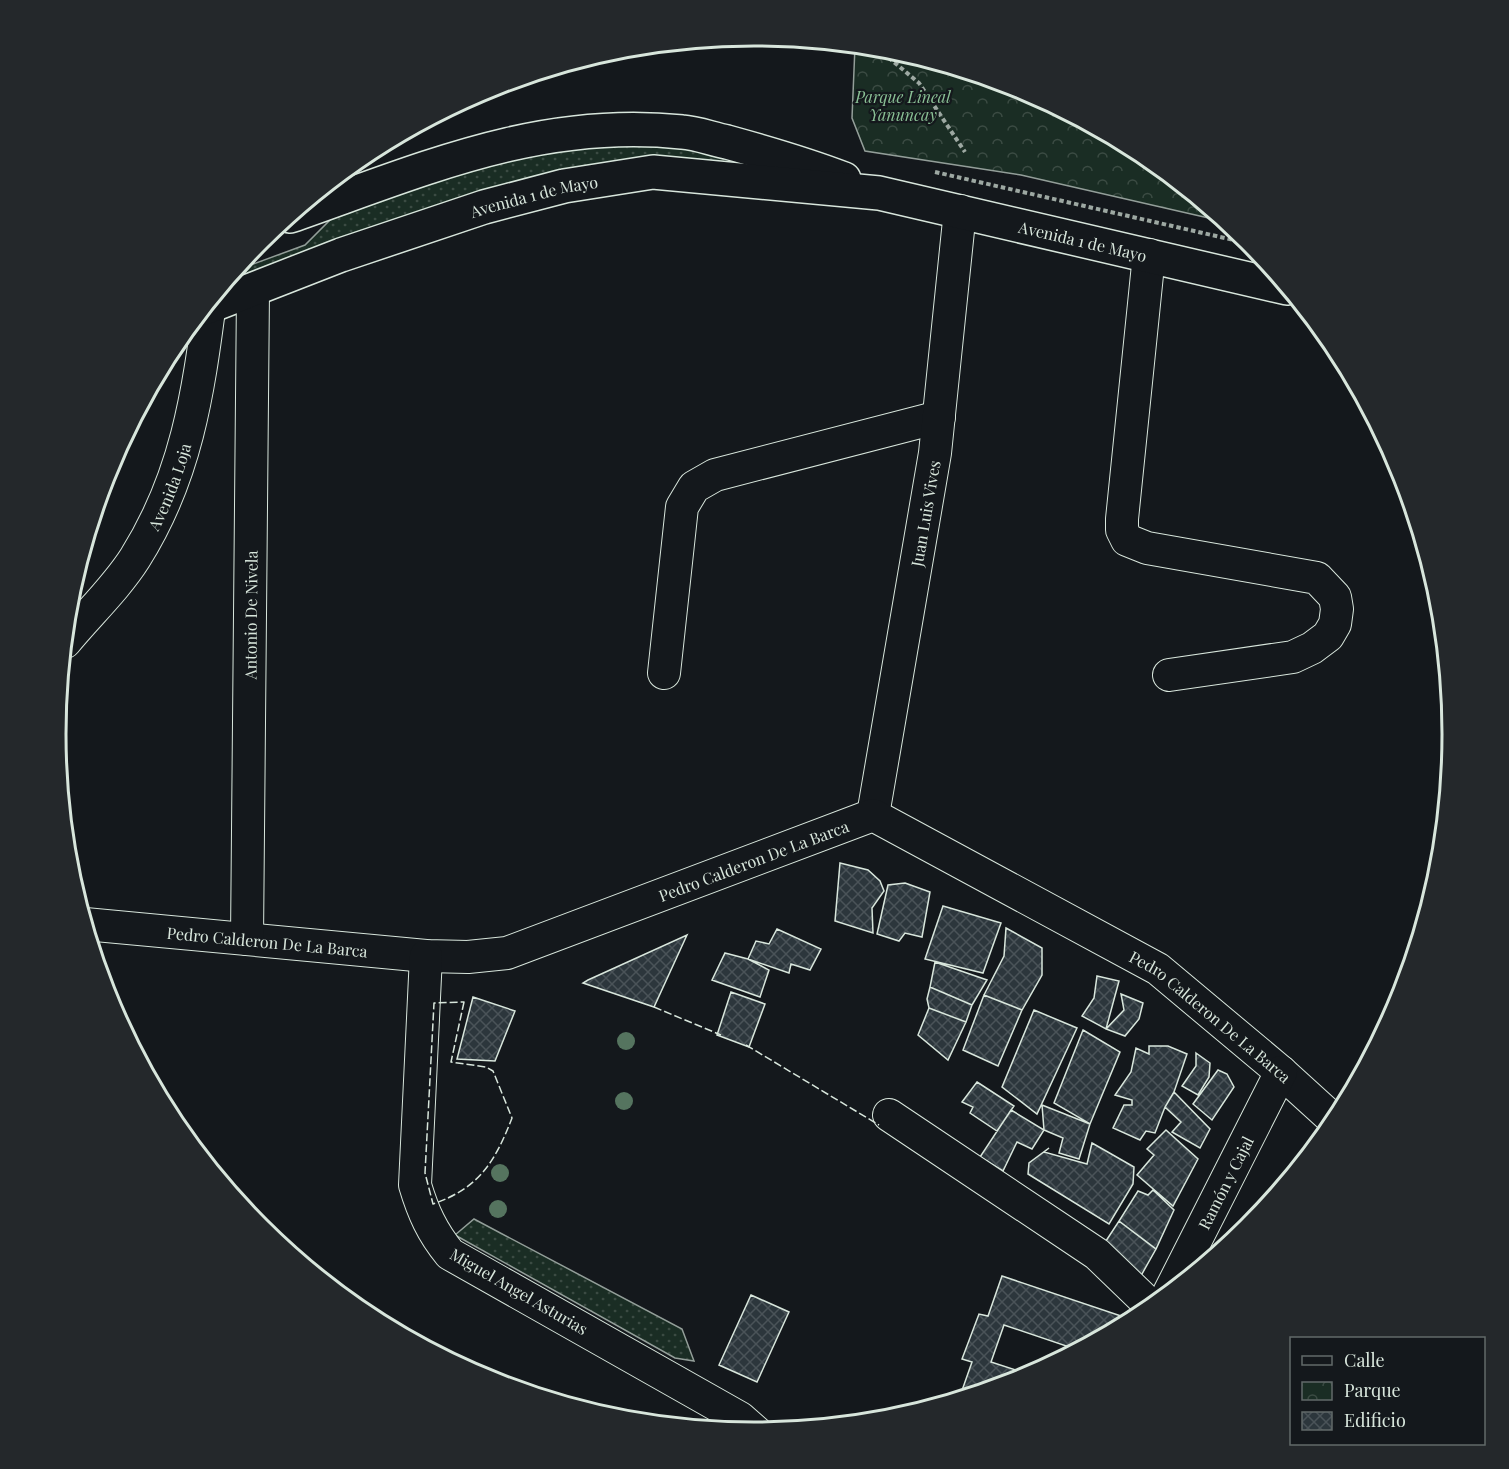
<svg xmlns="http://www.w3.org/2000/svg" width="1509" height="1469" font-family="'Playfair Display',serif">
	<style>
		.grass { fill: url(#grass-dots); stroke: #939e99; stroke-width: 1.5 }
		.park { fill: url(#park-crowns); stroke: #939e99; stroke-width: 1.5 }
		.building { fill: url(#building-cross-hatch); stroke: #d8e6dc; stroke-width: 1.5 }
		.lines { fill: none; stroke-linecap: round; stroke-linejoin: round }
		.minor-casing { stroke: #d8e6dc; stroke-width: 34 }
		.major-casing { stroke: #d8e6dc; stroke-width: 36 }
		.path { stroke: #9da8a2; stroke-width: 4; stroke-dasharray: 4.5 3; stroke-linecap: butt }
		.minor { stroke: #14181c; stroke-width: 32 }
		.major { stroke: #14181c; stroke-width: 33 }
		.fence { stroke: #d8e6dc; stroke-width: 1.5; stroke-dasharray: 8 3; stroke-linecap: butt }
		.tree { fill: #55745f }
		.labels { text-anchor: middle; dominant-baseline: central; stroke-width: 4.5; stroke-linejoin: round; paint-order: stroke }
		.park-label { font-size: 16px; font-style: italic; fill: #8ac095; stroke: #14181c }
		.street-label { font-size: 16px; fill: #d8e6dc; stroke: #14181c }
		.rim { fill: none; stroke: #d8e6dc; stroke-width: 3 }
	</style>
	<defs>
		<pattern id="grass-dots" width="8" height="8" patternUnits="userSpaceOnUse" patternTransform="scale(1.5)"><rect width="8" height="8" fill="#1a2d24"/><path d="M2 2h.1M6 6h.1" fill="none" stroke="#3b4b43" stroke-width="1.8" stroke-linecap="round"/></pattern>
		<pattern id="park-crowns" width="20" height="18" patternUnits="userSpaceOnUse" patternTransform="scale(1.5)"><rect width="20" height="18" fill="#1a2d24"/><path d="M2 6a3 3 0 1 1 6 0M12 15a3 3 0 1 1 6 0" fill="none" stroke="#3b4b43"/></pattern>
		<pattern id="building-cross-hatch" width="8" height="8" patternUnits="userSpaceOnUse" patternTransform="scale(1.5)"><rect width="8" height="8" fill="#2c363c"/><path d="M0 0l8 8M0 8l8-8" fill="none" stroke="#4a5358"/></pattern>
	</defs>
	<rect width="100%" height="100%" fill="#14181c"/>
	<path class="grass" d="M617 133 795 164 653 169 213 299 237 270 305 245 351 199Z
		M474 1219 682 1329 694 1361 675 1358 455 1235Z"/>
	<path class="park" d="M855 46 891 49 1022 89 1143 154 1226 222 1021 175 865 151 852 118Z"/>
	<path class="building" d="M840 863 868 870 880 881 884 891 872 908 873 933 835 921Z
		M905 883 930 892 922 937 905 933 899 941 877 934 888 885Z
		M943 906 1001 923 983 973 925 959Z
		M1006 928 1042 948V975L1022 1010 984 995 1004 956Z
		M777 929 821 949 810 970 791 964 789 973 748 959 756 941 769 944Z
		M687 935 654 1007 583 983 588 980Z
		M725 953 748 959 769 970 760 997 712 980Z
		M935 962 987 980 972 1005 930 987Z
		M1097 976 1119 981 1106 1029 1082 1016 1094 998Z
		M930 987 972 1005 966 1022 929 1008 927 999Z
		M731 992 765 1004 749 1047 717 1035Z
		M1121 994 1143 1003 1139 1019 1125 1036 1106 1029 1124 1010Z
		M984 995 1022 1010 998 1066 963 1050Z
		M473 997 515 1011 495 1061 457 1059Z
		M929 1008 966 1022 948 1060 918 1035Z
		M1034 1010 1077 1028 1037 1114 1002 1087Z
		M1083 1030 1120 1052 1090 1124 1054 1103Z
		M1149 1046H1168L1187 1054 1174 1092 1165 1107 1155 1133 1146 1131 1140 1140 1113 1128 1124 1105H1132V1100L1115 1095 1131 1072 1136 1048 1149 1054Z
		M1196 1053 1210 1063 1209 1077 1198 1095 1182 1086 1196 1066Z
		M1218 1070 1227 1074 1234 1087 1212 1120 1193 1104Z
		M977 1082 1014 1106 997 1131 970 1113 973 1107 962 1102Z
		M1174 1092 1210 1129 1200 1148 1172 1132 1181 1122 1165 1107Z
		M1042 1105 1090 1124 1079 1159 1059 1153 1063 1138 1044 1130Z
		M1011 1110 1044 1130 1032 1149 1017 1142 1003 1171 980 1157Z
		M1166 1130 1198 1159 1173 1206 1137 1175 1154 1155 1147 1149Z
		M1092 1143 1134 1167 1133 1184 1109 1224 1028 1174 1029 1163 1049 1148 1044 1152 1087 1164Z
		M1153 1190 1174 1210 1156 1249 1119 1221 1138 1191 1148 1195Z
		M1119 1221 1156 1249 1138 1281 1102 1247Z
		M1002 1276 1130 1319 1129 1323 1078 1350 1004 1325 991 1362 1031 1375 959 1399 972 1362 962 1359 979 1314 988 1316Z
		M751 1295 789 1312 757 1382 719 1365Z"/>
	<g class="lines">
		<defs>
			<g id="minor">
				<path d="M1149 255 1122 519V530L1127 540 1147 548 1317 578 1335 597 1337 609 1335 624 1328 636 1312 648 1293 657 1169 675"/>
				<path id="s1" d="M65 642C88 614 116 588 135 558 186 477 198 395 210 302"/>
				<path d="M664 673 682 507 694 487 715 475 939 417"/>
				<path id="s2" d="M873 815 935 453 960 211"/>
				<path id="s3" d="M85 924 426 956 468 957 507 953 873 815 1158 969 1281 1072 1336 1122"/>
				<path id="s4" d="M247 939 253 290"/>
				<path d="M426 956 415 1185C423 1212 432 1232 450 1254L740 1418 757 1433"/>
				<path d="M889 1115 1097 1254 1152 1307"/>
				<path id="s5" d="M1169 1293 1281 1072"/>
			</g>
			<g id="major">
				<path d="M290 216C422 170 539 117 682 132 697 133 712 139 727 142 767 153 805 164 844 179"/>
				<path id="s6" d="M205 308 341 255 484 207 564 186 653 172 879 193 1287 288"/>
			</g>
		</defs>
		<use href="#minor" class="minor-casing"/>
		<use href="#major" class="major-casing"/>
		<path class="path" d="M877 48 919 83 965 152
			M935 172 1251 244"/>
		<use href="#minor" class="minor"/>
		<use href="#major" class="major"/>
		<path class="fence" d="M464 1002 451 1062 486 1067 493 1071 512 1118C495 1162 479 1188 433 1204L425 1173 434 1003Z
			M654 1007 721 1035
			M746 1045 879 1125"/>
	</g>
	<g class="tree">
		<circle cx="626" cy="1041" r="9"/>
		<circle cx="624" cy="1101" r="9"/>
		<circle cx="500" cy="1173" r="9"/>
		<circle cx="498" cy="1209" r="9"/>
	</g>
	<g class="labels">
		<g class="park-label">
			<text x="903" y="96">Parque Lineal<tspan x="903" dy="18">Yanuncay</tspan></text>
		</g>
		<g class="street-label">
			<text stroke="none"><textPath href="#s6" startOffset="348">Avenida 1 de Mayo</textPath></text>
			<text stroke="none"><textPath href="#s6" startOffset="906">Avenida 1 de Mayo</textPath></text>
			<text stroke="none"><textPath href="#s1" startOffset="189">Avenida Loja</textPath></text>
			<text stroke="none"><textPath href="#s2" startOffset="306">Juan Luis Vives</textPath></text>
			<text stroke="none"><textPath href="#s4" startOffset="324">Antonio De Nivela</textPath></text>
			<text stroke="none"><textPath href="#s3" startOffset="687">Pedro Calderon De La Barca</textPath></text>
			<text stroke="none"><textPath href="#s3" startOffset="183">Pedro Calderon De La Barca</textPath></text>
			<text stroke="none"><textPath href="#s3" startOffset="1209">Pedro Calderon De La Barca</textPath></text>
			<text stroke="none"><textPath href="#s5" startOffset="124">Ramón y Cajal</textPath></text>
			<text transform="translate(519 1291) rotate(30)">Miguel Angel Asturias</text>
		</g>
	</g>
	<path d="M0 0H1509V1469H0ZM66 734a688 688 0 1 1 1376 0a688 688 0 1 1-1376 0Z" fill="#24282b" fill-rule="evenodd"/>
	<path class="rim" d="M66 734a688 688 0 1 1 1376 0a688 688 0 1 1-1376 0Z"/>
	<rect x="1290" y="1337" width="195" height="108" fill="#14181c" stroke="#626a69" stroke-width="1.5"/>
	<rect x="1302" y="1356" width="30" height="9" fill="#14181c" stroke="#626a69" stroke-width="1.5"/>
	<text x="1344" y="1367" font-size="18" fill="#d8e6dc">Calle</text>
	<rect x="1302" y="1382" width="30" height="18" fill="url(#park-crowns)" stroke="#626a69" stroke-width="1.5"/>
	<text x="1344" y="1397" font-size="18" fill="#d8e6dc">Parque</text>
	<rect x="1302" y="1412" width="30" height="18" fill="url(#building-cross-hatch)" stroke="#626a69" stroke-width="1.5"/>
	<text x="1344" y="1427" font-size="18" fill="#d8e6dc">Edificio</text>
</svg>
